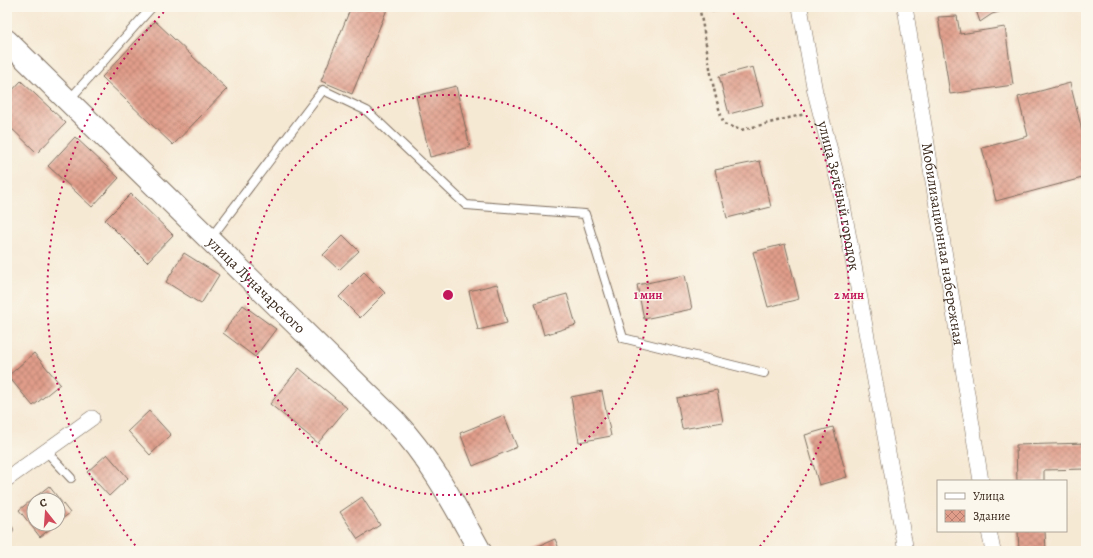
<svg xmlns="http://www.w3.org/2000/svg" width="1093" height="558" font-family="Alegreya,serif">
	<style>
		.building { fill: url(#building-cross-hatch) }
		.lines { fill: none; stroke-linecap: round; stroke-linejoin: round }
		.lane-casing { stroke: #7c6d5e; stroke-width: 10 }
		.street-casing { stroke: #7c6d5e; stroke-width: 16 }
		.secondary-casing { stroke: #7c6d5e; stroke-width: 24 }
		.path { stroke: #7c6d5e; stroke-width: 2.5; stroke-dasharray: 3 3; stroke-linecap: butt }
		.lane { stroke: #fff; stroke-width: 8 }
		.street { stroke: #fff; stroke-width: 15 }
		.secondary { stroke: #fff; stroke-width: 22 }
		.ring { fill: none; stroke: #c2185b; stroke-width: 2; stroke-dasharray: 2 4 }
		.labels { text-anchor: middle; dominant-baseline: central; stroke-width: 3; stroke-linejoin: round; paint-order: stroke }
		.street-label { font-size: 15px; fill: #3b2a1e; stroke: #fbf7ec }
		.centre { fill: #c2185b; stroke: #fbf7ec; stroke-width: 2 }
		.ring-label { font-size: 12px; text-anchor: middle; font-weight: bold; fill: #c2185b; stroke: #fbf7ec; stroke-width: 3; stroke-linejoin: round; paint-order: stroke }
	</style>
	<defs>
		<pattern id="building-cross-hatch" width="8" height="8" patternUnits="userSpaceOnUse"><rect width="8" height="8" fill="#e09d8a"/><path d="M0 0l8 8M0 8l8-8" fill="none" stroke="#b78070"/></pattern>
	</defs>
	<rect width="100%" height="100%" fill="#fbf7ec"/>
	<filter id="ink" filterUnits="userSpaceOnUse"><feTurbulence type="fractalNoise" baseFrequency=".025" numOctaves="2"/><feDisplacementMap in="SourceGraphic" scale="8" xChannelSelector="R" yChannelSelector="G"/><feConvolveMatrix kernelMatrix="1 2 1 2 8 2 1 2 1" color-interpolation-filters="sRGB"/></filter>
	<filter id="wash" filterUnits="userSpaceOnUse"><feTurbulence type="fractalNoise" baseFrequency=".012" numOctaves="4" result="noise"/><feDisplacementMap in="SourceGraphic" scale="16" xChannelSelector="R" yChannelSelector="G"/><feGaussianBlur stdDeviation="0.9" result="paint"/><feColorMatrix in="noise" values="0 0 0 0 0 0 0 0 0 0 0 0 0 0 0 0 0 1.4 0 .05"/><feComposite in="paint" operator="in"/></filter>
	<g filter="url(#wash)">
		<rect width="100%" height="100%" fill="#f6e9d4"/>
		<g id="blocks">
			<path class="building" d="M351 7H388L352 94 321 81Z
				M711 7H730V8L712 12Z
				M975 7H1016L992 14 980 22Z
				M957 16 960 34 1005 27 1013 85 950 94 938 17Z
				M155 21 227 89 173 145 102 77Z
				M753 67 763 105 729 114 719 76Z
				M21 81 66 123 37 153 7 124V96Z
				M1070 83 1086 146V177L996 201 982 148 1028 136 1018 97Z
				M456 86 470 147 430 157 416 96Z
				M75 137 119 178 92 207 48 166Z
				M760 161 771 207 727 218 715 170Z
				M131 194 173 235 147 262 105 220Z
				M343 235 359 251 339 270 323 255Z
				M785 244 799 299 768 307 753 252Z
				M184 253 219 275 201 304 166 282Z
				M364 272 385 293 360 318 339 297Z
				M685 275 692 309 644 319 637 285Z
				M497 284 507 323 478 330 469 291Z
				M567 294 576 325 544 335 535 303Z
				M243 305 276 329 255 357 223 333Z
				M34 353 60 384 33 406 8 376Z
				M299 368 347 408 318 443 270 404Z
				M717 390 723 422 682 429 677 398Z
				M602 391 611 436 579 442 571 397Z
				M149 411 171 435 150 455 128 431Z
				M504 415 517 447 473 466 460 433Z
				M833 427 847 477 819 485 805 435Z
				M1086 443V469L1044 470V481H1017L1016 445Z
				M107 454 128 478 109 496 87 472Z
				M49 486 70 513 58 522V500H34V524H56L40 537 19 510Z
				M362 497 380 525 358 539 340 512Z
				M1018 531H1045L1046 551H1019Z
				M555 539 560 551H533L532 549Z"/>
		</g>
	</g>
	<g filter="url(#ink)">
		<use href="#blocks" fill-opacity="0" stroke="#7c6d5e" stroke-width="1"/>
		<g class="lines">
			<defs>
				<path id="lane" d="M69 100 152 7
					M210 239 323 90 367 111 466 205 585 214 623 338 764 373
					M46 451 71 478
					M7 527 9 530"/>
				<g id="street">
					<path id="s1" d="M800 7 815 92 840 189 906 551"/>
					<path id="s2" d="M905 7 981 481"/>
					<path d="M7 479 92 418"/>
					<path d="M989 531 993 551"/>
				</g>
				<g id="secondary">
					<path id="s3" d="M7 41 393 419C431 460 453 502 480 551"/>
				</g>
			</defs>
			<use href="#lane" class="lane-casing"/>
			<use href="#street" class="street-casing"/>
			<use href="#secondary" class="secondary-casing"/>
			<path class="path" d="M699 7C708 46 710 86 724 124L741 130 805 114"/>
			<use href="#lane" class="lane"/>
			<use href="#street" class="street"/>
			<use href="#secondary" class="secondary"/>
		</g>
	</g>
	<g class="ring">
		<circle cx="448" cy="295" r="200"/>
		<path d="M139 550A401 401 0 0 1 167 9M729 9A401 401 0 0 1 757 550"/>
	</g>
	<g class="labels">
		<g class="street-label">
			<text stroke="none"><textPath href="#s1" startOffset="193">улица Зелёный городок</textPath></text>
			<text stroke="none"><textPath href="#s2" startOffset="240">Мобилизационная набережная</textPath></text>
			<text stroke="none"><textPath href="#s3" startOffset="349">улица Луначарского</textPath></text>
		</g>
	</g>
	<circle cx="448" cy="295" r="6" class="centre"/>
	<g class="ring-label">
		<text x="648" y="299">1 мин</text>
		<text x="849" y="299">2 мин</text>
	</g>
	<rect width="1093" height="558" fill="none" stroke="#fbf7ec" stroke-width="24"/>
	<rect x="937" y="480" width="130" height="52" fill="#fbf7ec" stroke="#aea59a"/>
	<rect x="945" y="493" width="20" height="6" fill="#ffffff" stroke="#aea59a"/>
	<text x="973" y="500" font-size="12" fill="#3b2a1e">Улица</text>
	<rect x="945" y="510" width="20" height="12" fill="url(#building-cross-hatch)" stroke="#aea59a"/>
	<text x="973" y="520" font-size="12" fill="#3b2a1e">Здание</text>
	<g transform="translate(46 512) rotate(343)"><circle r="19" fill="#fbf7ec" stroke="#aea59a"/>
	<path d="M0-3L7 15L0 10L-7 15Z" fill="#d1495b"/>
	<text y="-6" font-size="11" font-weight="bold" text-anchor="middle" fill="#3b2a1e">С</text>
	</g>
</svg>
